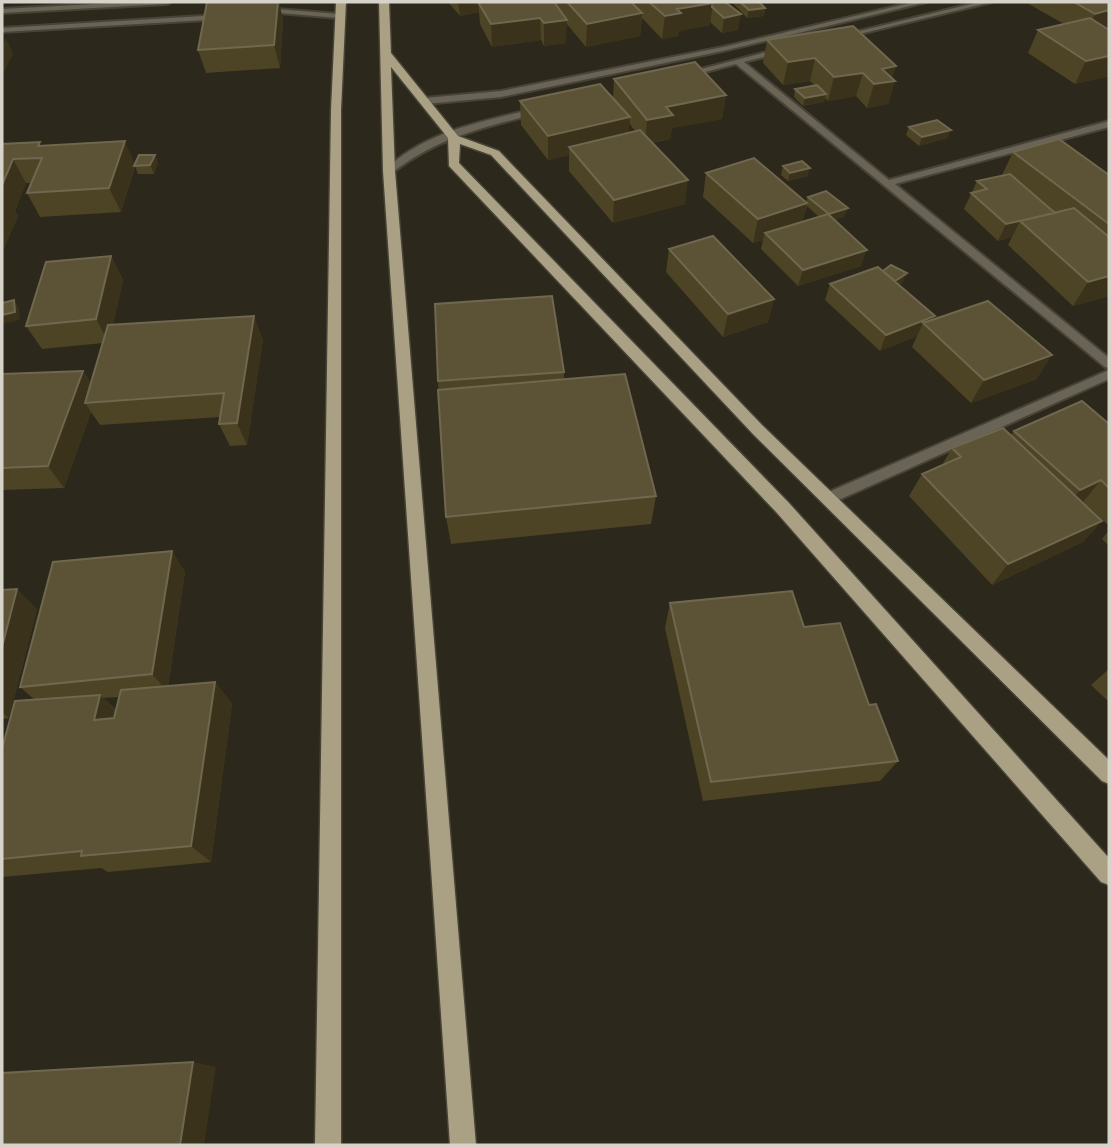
<svg xmlns="http://www.w3.org/2000/svg" width="1111" height="1147" font-family="Lora,serif">
	<style>
		.lines { fill: none; stroke-linecap: round; stroke-linejoin: round }
		.minor-casing { stroke: #474337; stroke-width: 4 }
		.primary-casing { stroke: #474337; stroke-width: 3 }
		.minor { fill: #696456; fill-rule: evenodd }
		.primary { fill: #aaa083; fill-rule: evenodd }
		.wall { fill: #4d4425; fill-rule: evenodd }
		.shaded-wall { fill: #3a321a }
		.building { fill: #5c5337; stroke: #6f674e; stroke-width: 2 }
	</style>
	<rect width="100%" height="100%" fill="#2c281b"/>
	<g class="lines">
		<defs>
			<path id="minor" d="M130 2H171L167 4 2 13V9Z
				M914 2H927L723 51 501 97 425 104 421 101 425 98 501 91 723 47Z
				M979 2H992L843 38 839 36Z
				M276 9 339 14 343 16 339 18 279 13 275 11Z
				M220 15H223V19L2 32V28Z
				M782 48H785V52L744 62 889 180 1109 121V127L895 184 1109 358V368L1105 367 736 64 686 77 682 74Z
				M537 108 541 111 540 113C485 127 438 137 392 173L384 171C424 131 485 121 537 108Z
				M1109 370V379L834 502 829 503 822 498 824 494Z"/>
			<path id="primary" d="M336 2H346L341 110V1145H315L331 110Z
				M379 2H389L391 53 458 136 499 151 762 425 1109 760V784L1102 781 752 433 491 155 460 144 459 163 789 503 1109 858V885L1101 882 777 513 449 166 448 138 391 67 395 171 476 1145H450L383 171Z"/>
		</defs>
		<use href="#minor" class="minor-casing"/>
		<use href="#primary" class="primary-casing"/>
		<use href="#minor" class="minor"/>
		<use href="#primary" class="primary"/>
	</g>
	<path class="wall" d="M64 2H103L65 4Z
		M207 2H279L283 20 280 68 206 73 198 50Z
		M448 2H725L738 30 722 33 710 22V25L679 31 678 36 662 39 642 18 640 36 586 47 566 23V43L544 46 541 40 492 47 480 24 479 12 460 16Z
		M732 2H759L765 8 764 16 747 18Z
		M1028 2H1109V76L1075 84 1028 53 1038 30 1064 24 1027 3Z
		M767 40 896 66 892 78 895 81 888 104 867 108 856 96 828 101 825 98 824 102 803 106 794 97 795 89 814 85 810 81 783 85 763 63Z
		M614 79 726 95 722 119 672 128 670 139 652 143 685 204 613 223 569 171V155L548 160 521 125 520 101 613 99ZM629 123 635 131 629 132Z
		M909 127 951 130 947 138 919 146 906 135Z
		M2 144 41 145 135 164 155 155 158 163 154 174H138L135 166 121 212 40 217 27 193 32 183H26L15 211 18 216 2 253Z
		M1013 152 1109 175V296L1073 306 1008 245 1012 237 998 241 964 209 977 181 1002 175Z
		M783 166 808 176 788 181 781 175Z
		M706 173 806 202 808 197 845 216 834 220 861 266 798 286 761 249 763 240 753 243 703 197ZM807 206 819 217 802 222Z
		M669 249 774 299 768 322 723 337 666 272Z
		M111 256 123 280 113 325 263 339 247 445 230 446 219 424 220 417 100 425 91 412 64 488 2 490V374L83 371 91 383 103 343 42 349 26 326Z
		M883 271 903 282 899 285 933 320 1037 379 971 403 912 347 917 336 880 351 825 300 830 284Z
		M564 372V379L656 496 651 524 451 544 446 517 438 381Z
		M1109 424V523L1107 524 1083 502 1102 521 1083 542 992 585 909 496 922 474 942 465 952 448 1011 435 1014 431Z
		M1109 530V546L1102 539Z
		M172 551 185 572 168 686 215 682 232 704 211 862 108 872 101 868 2 877V859L35 700 20 687ZM119 697 116 710 103 698Z
		M2 590 37 609 9 718 2 719Z
		M670 603 804 627 869 705 898 761 880 781 703 801 665 628Z
		M1109 669V702L1091 685Z"/>
	<path class="shaded-wall" d="M278 2H279L283 20 280 68 274 45Z
		M458 2H478L479 12 460 16Z
		M713 3 710 25 679 31 678 36 662 39 665 16 677 9Z
		M765 8 764 16 747 18 749 10Z
		M1109 10V30L1084 36 1095 14Z
		M642 13 640 36 586 47 587 24Z
		M741 14 738 30 722 33 724 18Z
		M540 18 541 40 492 47 491 24Z
		M567 20 566 43 544 46V23Z
		M6 38 13 54 2 76V45Z
		M1109 56V76L1075 84 1086 61Z
		M815 58 810 81 783 85 788 62Z
		M896 66 891 82 895 81 888 104 867 108 874 84 882 69Z
		M863 73 856 96 828 101 834 77Z
		M826 94 824 102 803 106 805 98Z
		M726 95 722 119 672 128 670 139 645 144 647 120 666 107Z
		M630 117 628 141 569 147V155L548 160V136Z
		M951 130 947 138 919 146 922 137Z
		M125 141 135 164 121 212 109 188Z
		M155 155 158 163 154 174 150 165Z
		M13 159 26 183 15 211 18 216 2 253V185Z
		M810 168 808 176 788 181 790 173Z
		M688 180 685 204 613 223 614 200Z
		M807 203 801 227 765 233 763 240 753 243 758 219Z
		M848 208 845 216 826 223 829 214Z
		M1055 213 1020 221 1012 237 998 241 1006 224Z
		M867 250 861 266 798 286 803 270Z
		M111 256 123 280 109 343 96 319Z
		M907 273 903 282 891 290 894 282Z
		M1109 276V296L1073 306 1088 282Z
		M774 299 768 322 723 337 728 314Z
		M14 300 19 308 20 320 2 324V315Z
		M254 316 263 339 247 445 237 423Z
		M935 316 929 329 923 323 917 336 880 351 886 335Z
		M1052 355 1037 379 971 403 984 380Z
		M83 371 98 394 85 403 91 412 64 488 48 466Z
		M1101 480 1083 502 1062 512 1080 490Z
		M1102 521 1083 542 992 585 1008 564Z
		M172 551 185 572 167 691 152 674Z
		M17 589 37 609 9 718 2 712V647Z
		M215 682 232 704 211 862 191 846Z
		M100 695 122 717 94 720Z
		M193 1062 216 1067 204 1145H180Z"/>
	<path class="building" d="M207 2H278L274 45 198 50Z
		M478 2H554L567 20 544 23 540 18 491 24Z
		M567 2H631L642 13 587 24Z
		M649 2H712L713 3 677 9 681 13 665 16Z
		M712 2H725L741 14 724 18 712 7Z
		M740 2H759L765 8 749 10Z
		M1074 2H1109V10L1095 14Z
		M1090 18 1109 30V56L1086 61 1038 30Z
		M853 26 896 66 882 69 895 81 874 84 863 73 834 77 815 58 788 62 767 40Z
		M695 62 726 95 666 107 673 115 647 120 614 79Z
		M600 84 630 117 548 136 520 101Z
		M817 85 826 94 805 98 795 89Z
		M937 120 951 130 922 137 909 127Z
		M640 130 688 180 614 200 569 147Z
		M1059 139 1109 175V224L1013 152Z
		M125 141 109 188 27 193 42 158 13 159 2 185V144L40 142 38 146Z
		M139 155H155L150 165 134 166Z
		M754 158 807 203 758 219 706 173Z
		M802 161 810 168 790 173 783 166Z
		M1010 174 1055 213 1006 224 971 193 987 189 977 181Z
		M826 191 848 208 829 214 808 197Z
		M1074 208 1109 237V276L1088 282 1020 221Z
		M828 214 867 250 803 270 765 233Z
		M713 236 774 299 728 314 669 249Z
		M111 256 96 319 26 326 46 262Z
		M891 265 907 273 895 281 883 271Z
		M878 267 935 316 886 335 830 284Z
		M552 296 564 372 438 381 435 304Z
		M14 300 15 312 2 315V303Z
		M988 301 1052 355 984 380 923 323Z
		M254 316 237 423 219 424 224 393 85 403 108 325Z
		M83 371 48 466 2 468V374Z
		M625 374 656 496 446 517 438 390Z
		M1082 401 1109 424V488L1101 480 1080 490 1014 431Z
		M1003 428 1102 521 1008 564 922 474 961 457 952 448Z
		M172 551 152 674 20 687 53 562Z
		M17 589 2 647V590Z
		M792 591 804 627 840 623 869 705 876 704 898 761 711 782 670 603Z
		M215 682 191 846 81 856 82 851 2 859V749L15 701 100 695 94 720 114 718 121 690Z
		M193 1062 180 1145H2V1073Z"/>
	<rect width="1111" height="1147" fill="none" stroke="#d6d3cb" stroke-width="7"/>
</svg>
